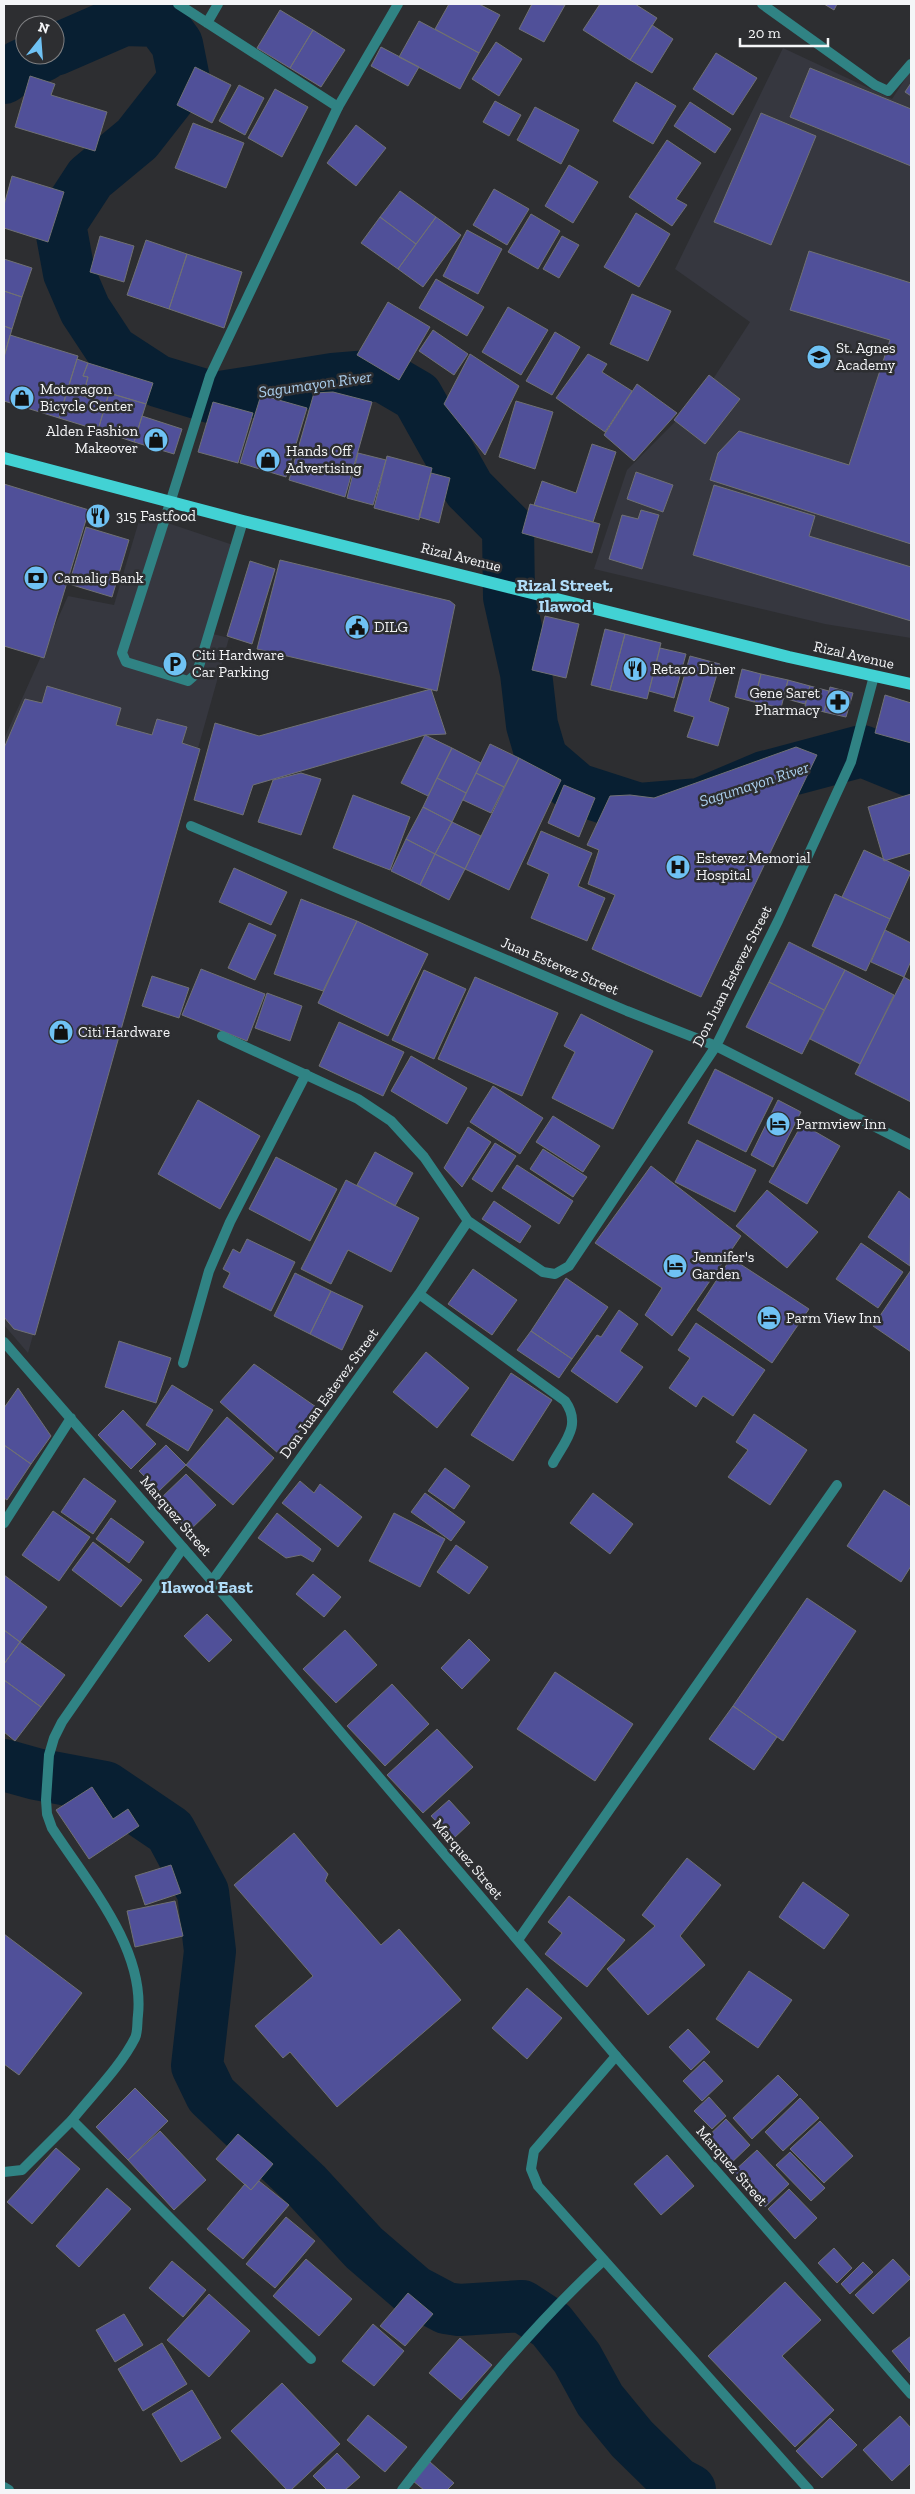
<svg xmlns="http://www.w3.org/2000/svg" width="915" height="2494" font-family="'Zilla Slab',serif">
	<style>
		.built { fill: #36373f }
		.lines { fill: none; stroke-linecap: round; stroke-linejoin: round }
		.river { stroke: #081f32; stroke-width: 52 }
		.building { fill: #505099; stroke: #707174 }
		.service { stroke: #308384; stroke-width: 10 }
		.minor { stroke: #308384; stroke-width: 10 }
		.tertiary { stroke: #308384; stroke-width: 10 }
		.primary { stroke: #42d2d4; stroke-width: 12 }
		.labels { text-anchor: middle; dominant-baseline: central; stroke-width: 5; stroke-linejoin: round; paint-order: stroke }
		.poi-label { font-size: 15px; fill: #f4f5f7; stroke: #2d2e31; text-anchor: start }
		.street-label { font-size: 15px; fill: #f4f5f7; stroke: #2d2e31 }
		.water-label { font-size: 16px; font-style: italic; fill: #acd0ef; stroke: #2d2e31 }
		.quarter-label { font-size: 18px; font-weight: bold; fill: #b1ddf9; stroke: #2d2e31 }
	</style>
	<rect width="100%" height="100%" fill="#2d2e31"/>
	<path class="built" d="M783 48 892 99 911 70V638L825 624 594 569 627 470 704 393 750 322 675 269Z
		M141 514 233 545 209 633 229 638 28 1353 4 1325V739L68 596 114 605Z"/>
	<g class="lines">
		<path class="river" d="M55 50 124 20 160 21 177 44 184 79 137 139 90 178 60 224 69 273 85 310 112 351 158 381 214 398 333 379 381 375 417 396 469 489 508 528 509 597 526 673 532 725 542 759 577 789 639 809 700 804 764 777 862 751 911 771
			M4 78 20 66 44 55
			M4 1765 36 1774 105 1787 170 1831 203 1892 210 1951 197 2066 211 2095 306 2185 364 2248 414 2291 446 2308 459 2310 522 2306 551 2325 577 2358 600 2400 632 2439 677 2483 690 2490"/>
	</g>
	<path class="building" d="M449 4H479L500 15 479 53 435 29Z
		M532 4 565 5 544 42 519 29Z
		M600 4H635L657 18 630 60 583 30Z
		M824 4H837L834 10Z
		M280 10 313 30 290 68 257 48Z
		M419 21 479 53 460 89 399 57Z
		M652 25 673 39 652 73 630 60Z
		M313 30 345 50 321 87 290 68Z
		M496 42 522 59 499 96 472 79Z
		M381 47 419 67 408 86 371 66Z
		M716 53 757 78 733 115 693 89Z
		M195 67 231 85 212 123 177 105Z
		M810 68 911 109V166L790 117Z
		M30 76 55 84 51 95 107 112 95 151 15 127Z
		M636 82 676 106 653 144 613 121Z
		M911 83V96L905 92Z
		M239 85 264 98 245 135 219 121Z
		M275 89 308 107 282 157 248 138Z
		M495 101 521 115 509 136 483 122Z
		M690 102 731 129 715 153 674 126Z
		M535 107 579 130 561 164 517 140Z
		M761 113 816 136 771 245 714 222Z
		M193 123 244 143 226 188 175 168Z
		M356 125 386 148 356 186 327 163Z
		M667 140 701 163 676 199 687 205 672 226 629 197Z
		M569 165 598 182 573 223 545 206Z
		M12 176 64 192 48 242 4 228V205Z
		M494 189 529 209 507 245 473 225Z
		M400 191 436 217 416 244 380 217Z
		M636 213 670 234 639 287 604 267Z
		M531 214 560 231 538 269 508 252Z
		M380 217 416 244 398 269 361 243Z
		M436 217 461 235 423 287 398 269Z
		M467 230 502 249 478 294 443 276Z
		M100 236 134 246 124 282 90 272Z
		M562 236 579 245 559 278 543 269Z
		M146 240 187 254 169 309 127 295Z
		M809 251 911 283V544L710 480 718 453 739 431 849 465 890 340 790 310Z
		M187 254 242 272 224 328 169 309Z
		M4 259 32 268 22 297 4 291Z
		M436 279 484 307 467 336 419 308Z
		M4 291 22 297 12 329 4 326Z
		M632 294 671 311 648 361 610 344Z
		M388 302 430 327 399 380 357 355Z
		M508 307 548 330 521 375 482 352Z
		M4 326 12 329 4 357Z
		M433 330 468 354 454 375 419 351Z
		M555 332 580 347 552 395 526 381Z
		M10 335 78 356 59 418 4 401V357Z
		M470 354 519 386 485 455 444 404Z
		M588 354 607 364 602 372 632 391 605 432 556 398Z
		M77 359 88 363 83 376 88 377 83 396 67 391Z
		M88 363 153 383 146 404 109 393 106 403 83 396 88 377 83 376Z
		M709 375 740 399 705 444 674 420Z
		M637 384 677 413 634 461 604 435Z
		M67 391 106 403 98 430 59 418Z
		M333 392 372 402 345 497 289 480 314 393Z
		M109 393 146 404 134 442 98 430Z
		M261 395 307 408 286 477 240 463Z
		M516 401 553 412 535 469 499 457Z
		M213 402 253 413 238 463 198 452Z
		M142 416 182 429 174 454 134 442Z
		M592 444 616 452 593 522 534 505 542 481 576 493Z
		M358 453 386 460 373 505 347 498Z
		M387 456 432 468 419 520 374 508Z
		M636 472 673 485 663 512 627 499Z
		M431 473 450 478 439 523 419 517Z
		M4 484 89 510 44 658 4 646Z
		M714 485 815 516 809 536 911 567V621L693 555Z
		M530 504 600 524 592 553 522 533Z
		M641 510 659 515 642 569 609 559 622 515 638 519Z
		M86 527 129 540 112 597 69 584Z
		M280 560 450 601 455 605 437 691 257 649Z
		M250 561 275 569 252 644 227 636Z
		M545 616 579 624 566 678 532 670Z
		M605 629 625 634 610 690 591 685Z
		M625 634 661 643 647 699 610 690Z
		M660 648 686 654 674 698 649 691Z
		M690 656 720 664 709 701 729 708 718 746 687 737 694 717 674 711Z
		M742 669 761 674 754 702 735 697Z
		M761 674 788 680 781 708 754 702Z
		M788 680 810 686 805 704 783 698Z
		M47 686 121 708 116 725 152 735 157 719 187 727 182 743 200 749 35 1335 14 1329 4 1317V748L25 699 42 703Z
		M810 686 829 691 824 712 805 706Z
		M830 687 853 693 846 717 824 712Z
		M431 689 446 734 425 735 253 785 243 815 194 800 215 723 259 736Z
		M885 695 911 703V743L875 733Z
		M425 735 452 748 428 796 401 783Z
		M490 744 519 758 504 787 476 773Z
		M796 747 817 755 701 997 592 949 615 895 588 884 599 850 587 845 610 796 630 795 654 798Z
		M452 748 481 763 466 793 437 778Z
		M519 758 561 780 509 890 465 869Z
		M301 773 321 779 301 835 258 822 273 780Z
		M476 773 504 787 491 813 463 800Z
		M437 778 466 793 452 822 423 807Z
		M564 785 595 798 579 837 548 823Z
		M911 794V853L884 861 868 807Z
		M353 795 410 817 390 870 333 848Z
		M423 807 452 822 435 854 406 839Z
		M452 822 481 836 465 869 435 854Z
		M541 831 592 853 578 886 605 898 587 941 531 918 549 874 527 864Z
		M406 839 435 854 420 885 391 871Z
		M864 850 911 872 890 919 842 897Z
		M435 854 465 869 449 900 420 885Z
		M234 868 287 892 271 925 219 902Z
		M835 894 890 919 866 971 812 946Z
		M301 899 357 921 323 991 274 974Z
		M357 921 428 954 388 1036 318 1003Z
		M249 923 276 935 255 980 228 968Z
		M885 930 911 943V961L904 977 871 962Z
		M789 942 845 970 824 1010 769 982Z
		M201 969 265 994 247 1041 182 1015Z
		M424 970 466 989 434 1059 392 1040Z
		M845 970 894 995 860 1064 810 1039Z
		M152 976 189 988 179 1018 142 1006Z
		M475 977 558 1013 522 1096 438 1059Z
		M904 977 911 981V1102L855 1074Z
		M769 982 824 1010 802 1054 746 1027Z
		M267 993 302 1006 290 1041 255 1028Z
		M581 1014 653 1051 613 1129 552 1098 575 1052 564 1046Z
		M339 1022 404 1052 383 1096 319 1066Z
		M411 1056 467 1088 447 1124 391 1091Z
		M715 1069 773 1098 746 1152 688 1123Z
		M493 1086 543 1118 520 1154 470 1122Z
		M198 1100 260 1136 220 1209 158 1174Z
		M778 1100 801 1112 773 1167 751 1155Z
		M553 1116 600 1146 583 1172 536 1142Z
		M802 1124 840 1146 807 1204 769 1182Z
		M468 1127 491 1142 462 1187 444 1168Z
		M697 1140 756 1170 735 1212 675 1182Z
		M495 1143 516 1156 492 1192 472 1179Z
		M543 1149 587 1177 573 1197 530 1169Z
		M375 1152 413 1173 395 1206 357 1185Z
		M276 1157 337 1189 310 1241 249 1209Z
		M517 1165 573 1201 559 1224 502 1188Z
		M651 1166 741 1236 672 1336 645 1315 662 1288 595 1243Z
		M346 1180 419 1218 391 1272 348 1250 331 1284 301 1269Z
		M767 1190 818 1232 787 1268 736 1226Z
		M899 1191 911 1200 910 1266 868 1237Z
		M494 1201 531 1226 520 1243 482 1219Z
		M247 1239 295 1262 271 1311 223 1287 230 1273 223 1269 233 1249 240 1253Z
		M861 1243 903 1272 878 1308 836 1279Z
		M731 1258 809 1309 772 1363 697 1310Z
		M473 1269 517 1300 492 1335 448 1304Z
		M911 1270V1352L873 1326Z
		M295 1273 331 1291 310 1334 274 1316Z
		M566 1278 608 1307 572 1359 531 1331Z
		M331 1291 363 1306 342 1350 310 1334Z
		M619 1310 638 1324 620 1351 643 1367 617 1403 571 1371 597 1335 601 1337Z
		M696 1323 765 1370 733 1416 703 1396 696 1407 669 1388 690 1358 678 1350Z
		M531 1331 572 1359 559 1378 517 1350Z
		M119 1341 171 1358 156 1403 105 1387Z
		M426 1352 469 1388 437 1428 393 1392Z
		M254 1364 319 1409 279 1454 220 1402Z
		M511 1373 552 1400 513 1461 471 1435Z
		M172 1385 213 1410 188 1451 146 1425Z
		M18 1388 51 1436 31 1464 4 1445V1408Z
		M123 1410 156 1444 131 1469 98 1435Z
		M754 1414 807 1450 770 1505 728 1477 748 1450 736 1442Z
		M227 1417 274 1458 233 1505 186 1465Z
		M4 1445 31 1464 7 1500 4 1498Z
		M166 1445 186 1465 159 1491 139 1471Z
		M445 1468 470 1486 454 1509 428 1491Z
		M186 1474 216 1505 189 1531 159 1500Z
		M84 1478 116 1501 93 1534 61 1512Z
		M300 1481 314 1493 320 1484 362 1517 338 1547 282 1503Z
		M884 1490 911 1507V1566L901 1582 847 1546Z
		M425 1493 465 1522 451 1541 411 1512Z
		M593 1493 633 1524 610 1554 570 1523Z
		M53 1511 90 1537 59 1581 22 1555Z
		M277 1513 321 1549 313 1562 301 1555 286 1558 258 1538Z
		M394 1513 445 1539 420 1587 369 1561Z
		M111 1518 144 1542 129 1563 96 1539Z
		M93 1542 142 1580 121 1607 72 1570Z
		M456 1545 488 1567 469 1594 437 1572Z
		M313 1574 341 1597 324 1617 296 1594Z
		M4 1575 47 1607 20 1642 4 1630Z
		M807 1598 856 1631 783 1741 733 1706Z
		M207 1614 232 1640 209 1662 184 1636Z
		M4 1630 20 1642 4 1664Z
		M345 1630 377 1665 336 1703 303 1669Z
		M469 1639 490 1660 462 1689 441 1668Z
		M20 1642 65 1675 41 1707 4 1680V1664Z
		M555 1672 633 1724 595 1781 517 1729Z
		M4 1680 41 1707 15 1741 4 1732Z
		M392 1684 429 1724 385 1766 347 1726Z
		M733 1706 777 1737 754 1770 709 1739Z
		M437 1729 473 1767 423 1813 387 1775Z
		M92 1787 113 1819 128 1809 139 1826 89 1859 56 1810Z
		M449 1800 470 1823 453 1839 431 1816Z
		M294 1833 328 1874 325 1881 381 1945 399 1929 461 2000 337 2107 290 2052 283 2058 255 2026 313 1976 234 1885Z
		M687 1858 721 1885 680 1936 705 1965 648 2015 607 1969 655 1926 642 1915Z
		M171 1865 181 1893 145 1905 135 1876Z
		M803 1882 849 1915 824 1949 779 1917Z
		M569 1896 625 1940 587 1987 545 1954 562 1933 548 1922Z
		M175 1901 183 1936 135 1947 127 1911Z
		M4 1934 82 1993 19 2075 4 2064Z
		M749 1971 792 2000 758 2048 716 2019Z
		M527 1988 562 2018 527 2059 492 2028Z
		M688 2029 710 2052 691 2070 669 2047Z
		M704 2061 723 2081 702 2101 683 2081Z
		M778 2075 798 2095 752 2139 733 2118Z
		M135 2088 168 2121 128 2160 96 2127Z
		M709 2097 726 2116 712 2129 694 2111Z
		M800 2098 819 2118 783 2151 765 2132Z
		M726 2119 750 2145 727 2167 703 2141Z
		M820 2121 853 2156 824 2183 790 2149Z
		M160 2131 206 2180 174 2210 128 2160Z
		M238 2134 273 2164 251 2190 216 2159Z
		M56 2148 80 2169 32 2224 7 2202Z
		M757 2150 789 2184 765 2207 732 2173Z
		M790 2152 825 2188 811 2201 776 2165Z
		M667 2155 694 2186 661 2215 634 2184Z
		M259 2181 289 2205 243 2259 207 2229 245 2184 251 2190Z
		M107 2188 131 2209 79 2267 56 2246Z
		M789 2189 817 2218 795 2239 768 2209Z
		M286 2217 315 2241 275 2288 246 2264Z
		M834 2248 852 2268 837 2283 818 2263Z
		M306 2259 352 2299 319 2336 273 2296Z
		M893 2259 911 2278 873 2314 855 2295Z
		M172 2261 206 2290 183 2317 149 2288Z
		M863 2262 873 2272 850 2294 841 2284Z
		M785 2282 821 2320 782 2356 834 2410 795 2447 708 2356Z
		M408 2293 433 2314 405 2346 380 2326Z
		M209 2294 250 2331 209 2377 167 2340Z
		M124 2314 143 2345 115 2362 96 2330Z
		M373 2324 404 2351 374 2386 342 2361Z
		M911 2336V2374L892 2351Z
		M460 2338 492 2365 461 2400 429 2373Z
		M162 2343 187 2384 143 2411 118 2369Z
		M282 2383 340 2444 291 2490H287L231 2431Z
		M192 2390 221 2438 181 2462 152 2414Z
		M368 2415 407 2447 385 2472 347 2440Z
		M900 2416 911 2428V2463L892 2481 863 2450Z
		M830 2418 857 2445 822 2478 796 2451Z
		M337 2453 360 2477 345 2490H327L313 2476Z
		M430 2462 454 2483 447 2490H424L413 2481Z"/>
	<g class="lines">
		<path class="service" d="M170 503 122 653 126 662 188 681 196 674 200 663 243 521
			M4 2172 22 2170 72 2120
			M4 2487 9 2490"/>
		<path class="minor" d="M178 4 338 107
			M762 4 875 85 888 91 911 64
			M207 23 218 4
			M191 826 627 1011 716 1046 911 1145
			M222 1036 358 1099 391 1121 424 1157 468 1221
			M419 1294 565 1401C582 1425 565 1441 553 1463
			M183 1363 209 1271 230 1222 306 1074
			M183 1548 62 1722 54 1738 49 1755 46 1800 47 1814 52 1828C87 1882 145 1948 138 2015 137 2022 138 2032 135 2038 121 2066 92 2095 72 2120L311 2359
			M212 1581 419 1294 468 1221 543 1272 555 1274 569 1266 716 1046 778 921 851 762 874 676
			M518 1940 837 1485
			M616 2056 534 2151 531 2169 538 2186 809 2490
			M402 2490C464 2410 529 2329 604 2260"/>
		<path class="tertiary" d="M170 503 210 376 338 107 398 4
			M4 1342 212 1581 616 2056 911 2394
			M4 1523 71 1418"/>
		<path class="primary" d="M4 458 243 521 789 657 911 684"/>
	</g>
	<defs>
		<symbol id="school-disc" viewBox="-11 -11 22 22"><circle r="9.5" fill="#6fc2f4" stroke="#2d2e31"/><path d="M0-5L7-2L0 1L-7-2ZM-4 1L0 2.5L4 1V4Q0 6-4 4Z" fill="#111"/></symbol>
		<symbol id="shop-disc" viewBox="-11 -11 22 22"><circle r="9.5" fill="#6fc2f4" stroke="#2d2e31"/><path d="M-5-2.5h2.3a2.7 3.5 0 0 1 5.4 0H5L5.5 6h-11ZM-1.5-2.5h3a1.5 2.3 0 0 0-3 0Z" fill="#111"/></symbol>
		<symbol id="restaurant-disc" viewBox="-11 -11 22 22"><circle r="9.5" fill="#6fc2f4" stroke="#2d2e31"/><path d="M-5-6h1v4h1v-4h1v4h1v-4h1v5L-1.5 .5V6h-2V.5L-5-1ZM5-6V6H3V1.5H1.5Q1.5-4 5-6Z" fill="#111"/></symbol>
		<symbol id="bank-disc" viewBox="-11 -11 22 22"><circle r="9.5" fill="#6fc2f4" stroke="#2d2e31"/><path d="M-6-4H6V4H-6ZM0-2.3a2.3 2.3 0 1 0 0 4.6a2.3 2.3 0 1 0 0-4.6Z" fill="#111"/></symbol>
		<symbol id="civic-disc" viewBox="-11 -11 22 22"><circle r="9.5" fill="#6fc2f4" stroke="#2d2e31"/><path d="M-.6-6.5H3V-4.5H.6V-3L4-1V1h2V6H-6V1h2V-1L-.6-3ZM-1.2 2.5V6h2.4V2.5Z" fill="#111"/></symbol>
		<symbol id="parking-disc" viewBox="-11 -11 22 22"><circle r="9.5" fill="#6fc2f4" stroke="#2d2e31"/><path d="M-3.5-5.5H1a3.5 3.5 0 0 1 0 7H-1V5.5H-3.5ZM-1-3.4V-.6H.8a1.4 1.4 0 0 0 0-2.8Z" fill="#111"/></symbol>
		<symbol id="pharmacy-disc" viewBox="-11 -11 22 22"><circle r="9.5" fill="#6fc2f4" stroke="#2d2e31"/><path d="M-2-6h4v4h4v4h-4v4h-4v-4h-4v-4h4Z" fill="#111"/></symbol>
		<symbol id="hospital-disc" viewBox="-11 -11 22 22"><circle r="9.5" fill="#6fc2f4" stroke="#2d2e31"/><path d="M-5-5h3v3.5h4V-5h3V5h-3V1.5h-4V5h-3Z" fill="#111"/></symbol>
		<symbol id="hotel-disc" viewBox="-11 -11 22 22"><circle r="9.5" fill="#6fc2f4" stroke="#2d2e31"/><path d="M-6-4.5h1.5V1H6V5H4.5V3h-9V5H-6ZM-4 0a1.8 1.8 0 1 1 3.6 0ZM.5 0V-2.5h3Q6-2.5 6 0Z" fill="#111"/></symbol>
	</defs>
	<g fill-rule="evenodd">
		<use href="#school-disc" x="805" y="343" width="28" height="28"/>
		<use href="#shop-disc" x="8" y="384" width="28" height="28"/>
		<use href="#shop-disc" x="142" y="426" width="28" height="28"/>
		<use href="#shop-disc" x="254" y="446" width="28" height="28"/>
		<use href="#restaurant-disc" x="84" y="502" width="28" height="28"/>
		<use href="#bank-disc" x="22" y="564" width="28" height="28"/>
		<use href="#civic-disc" x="343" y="613" width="28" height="28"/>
		<use href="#parking-disc" x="161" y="650" width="28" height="28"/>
		<use href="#restaurant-disc" x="621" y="655" width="28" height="28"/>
		<use href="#pharmacy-disc" x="824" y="688" width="28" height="28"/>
		<use href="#hospital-disc" x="664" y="853" width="28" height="28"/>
		<use href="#shop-disc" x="47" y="1018" width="28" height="28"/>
		<use href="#hotel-disc" x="764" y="1110" width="28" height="28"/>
		<use href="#hotel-disc" x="661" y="1252" width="28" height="28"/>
		<use href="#hotel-disc" x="755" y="1304" width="28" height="28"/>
	</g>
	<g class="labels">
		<g class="poi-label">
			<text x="836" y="348">St. Agnes<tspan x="836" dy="17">Academy</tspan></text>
			<text x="40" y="389">Motoragon<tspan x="40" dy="17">Bicycle Center</tspan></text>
			<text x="138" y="431" text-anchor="end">Alden Fashion<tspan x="138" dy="17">Makeover</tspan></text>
			<text x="286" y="451">Hands Off<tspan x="286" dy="17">Advertising</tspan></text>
			<text x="116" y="516">315 Fastfood</text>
			<text x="54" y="578">Camalig Bank</text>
			<text x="374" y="627">DILG</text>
			<text x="192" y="655">Citi Hardware<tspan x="192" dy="17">Car Parking</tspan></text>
			<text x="652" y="669">Retazo Diner</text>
			<text x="820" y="693" text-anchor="end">Gene Saret<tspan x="820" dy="17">Pharmacy</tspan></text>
			<text x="696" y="858">Estevez Memorial<tspan x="696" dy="17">Hospital</tspan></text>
			<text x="78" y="1032">Citi Hardware</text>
			<text x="796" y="1124">Parmview Inn</text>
			<text x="692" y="1257">Jennifer's<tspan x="692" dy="17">Garden</tspan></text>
			<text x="786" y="1318">Parm View Inn</text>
		</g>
		<g class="street-label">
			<text transform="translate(461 557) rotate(14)">Rizal Avenue</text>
			<text transform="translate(854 655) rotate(13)">Rizal Avenue</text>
			<text transform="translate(560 966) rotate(23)">Juan Estevez Street</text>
			<text transform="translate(732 976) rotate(-63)">Don Juan Estevez Street</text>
			<text transform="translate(329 1393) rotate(-54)">Don Juan Estevez Street</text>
			<text transform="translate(176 1516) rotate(49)">Marquez Street</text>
			<text transform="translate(468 1859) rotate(50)">Marquez Street</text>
			<text transform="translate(732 2166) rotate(49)">Marquez Street</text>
		</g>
		<g class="water-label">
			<text transform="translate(315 384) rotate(-8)">Sagumayon River</text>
			<text transform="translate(754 784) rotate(-18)">Sagumayon River</text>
		</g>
		<g class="quarter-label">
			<text x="565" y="585">Rizal Street,<tspan x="565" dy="21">Ilawod</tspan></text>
			<text x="207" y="1587">Ilawod East</text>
		</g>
	</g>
	<rect width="915" height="2494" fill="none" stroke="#f4f5f7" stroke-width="10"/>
	<g transform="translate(40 40) rotate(17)"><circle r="24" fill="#2d2e31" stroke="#7d7e80"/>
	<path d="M0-4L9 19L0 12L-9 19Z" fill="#6fc2f4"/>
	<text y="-8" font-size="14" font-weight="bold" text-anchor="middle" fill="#f4f5f7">N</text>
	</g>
	<path d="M740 38v8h88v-8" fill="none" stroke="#f4f5f7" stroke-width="2.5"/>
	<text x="748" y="38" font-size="15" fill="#f4f5f7" stroke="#2d2e31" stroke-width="4" paint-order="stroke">20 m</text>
</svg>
